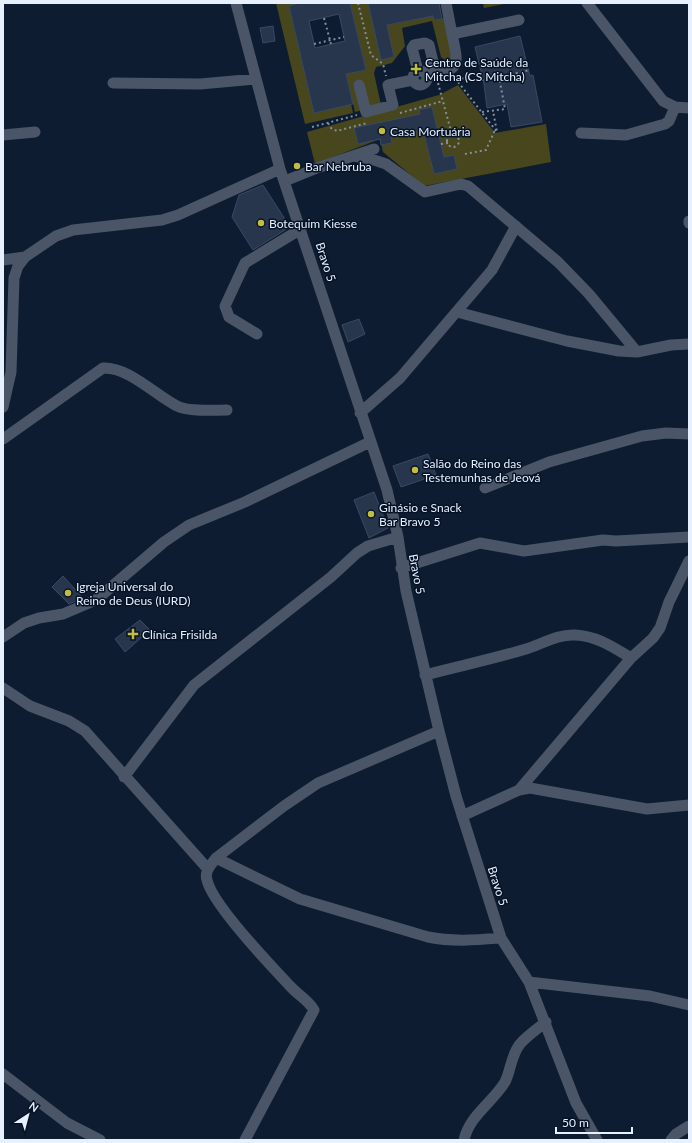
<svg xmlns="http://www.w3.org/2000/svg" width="692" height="1143" font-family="Lato,sans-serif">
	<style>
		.green { fill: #47461d }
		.building { fill: #27364d; stroke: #394961; fill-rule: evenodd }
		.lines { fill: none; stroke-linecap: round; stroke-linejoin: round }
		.path { stroke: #828e9f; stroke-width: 2; stroke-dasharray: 2 3; stroke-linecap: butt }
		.minor { stroke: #4a5567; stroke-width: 11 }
		.poi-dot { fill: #c3bd3f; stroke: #061327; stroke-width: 1.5 }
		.labels { text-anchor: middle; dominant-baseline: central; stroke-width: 3; stroke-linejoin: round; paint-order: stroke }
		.poi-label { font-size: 12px; fill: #e6f0fe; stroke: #061327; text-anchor: start }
		.street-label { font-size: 12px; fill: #e6f0fe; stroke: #061327 }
	</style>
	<rect width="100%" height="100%" fill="#0e1c31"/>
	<path class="green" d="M276 3H300L289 6 314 112 351 104 353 113 305 124Z
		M350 3H387L392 24 433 16 434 20 444 18 452 59 448 62 441 57 432 21 402 28 405 46 392 63 376 67 374 73 381 105 355 112 346 74 366 70Z
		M483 3H509L484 8Z
		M458 85 495 133 546 124 551 162 424 186 383 152 380 139 315 164 307 132 439 95Z"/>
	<path class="building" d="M300 3H350L366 70 346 74 353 104 314 113 289 6ZM339 14 345 41 315 48 309 21Z
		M368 3H439L442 19 434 20 433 16 387 25 394 57 381 60Z
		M273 26 275 41 263 43 260 28Z
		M520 36 530 76 533 75 542 122 511 127 507 104 487 108 484 84 475 47Z
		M432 107 444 157 454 155 457 169 434 174 423 130 391 137 392 143 381 145 380 139 358 144 354 128 420 114 419 110Z
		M263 185 290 227 253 250 232 217 239 195Z
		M359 319 365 334 348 342 342 325Z
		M428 454 436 475 401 487 393 466Z
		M374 492 388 528 369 538 354 500Z
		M63 576 83 598 69 604 52 587Z
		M140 620 150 630 125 652 115 639Z"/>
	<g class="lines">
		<path class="path" d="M358 3 371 55 383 64 386 76
			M324 18 331 44
			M314 44 344 37
			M457 76C474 87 511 74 530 70
			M455 78 497 132 493 111
			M438 83 452 135
			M482 112 505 109 499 77
			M400 113 443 101
			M328 123 331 128 337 131 367 123
			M312 127 357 115
			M447 141a6 6 0 1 1 12 0a6 6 0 1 1-12 0Z
			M441 144 448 143
			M465 154 486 150 495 130"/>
		<path class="minor" d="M236 3 280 169 387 490 398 537 406 591 439 731 456 796 501 938 529 982 576 1103 597 1140
			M446 3 452 34
			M587 3 663 101 675 107 689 108
			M413 78a7 7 0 1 1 14 0a7 7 0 1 1-14 0Z
			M418 71 412 48 414 45 425 43 429 45 436 74
			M427 77C461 68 459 68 452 34L519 20
			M113 83 200 84 256 79
			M359 85 366 112 393 105 388 85 413 80
			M581 133 626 135 665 124 669 121 675 107
			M3 135 35 132
			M353 156 371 159 386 164 425 192 461 184 468 186 558 262 589 294 637 352
			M285 181 317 168 374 149
			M689 221V223
			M3 260 25 257
			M457 312 567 341 619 351 637 352 671 345 689 344
			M257 334 229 317 225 306 245 263 301 229
			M3 407 11 372 14 278 18 266 25 257 56 236 73 230 162 220 178 215 280 169
			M360 413 400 378 492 270 516 226
			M3 439 103 368C129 367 155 395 177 406 188 412 214 410 227 410
			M485 488 549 462 642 436 666 433 689 434
			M401 568 480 543 524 551 603 540 616 541 689 537
			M3 637 24 623 39 618 63 614 96 600 164 542 189 525 245 502 370 442
			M425 675C459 666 493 659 526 649 542 644 558 634 575 635 597 636 613 647 631 658
			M3 688 30 706 69 721 85 731 207 868
			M124 777 194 685 331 577 357 553 368 546 398 537
			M519 790 631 658 653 638 660 628 669 602 689 561
			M462 816 519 790 530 788 647 809 689 805
			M216 858 300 899 428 937C453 942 476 940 501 938
			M529 982 650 996 689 1005
			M3 1074 67 1123 100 1140
			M245 1140 314 1010C308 1000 298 995 290 986 271 966 212 904 207 880 204 871 211 865 216 858L284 806 318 783 439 731
			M464 1140C469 1116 493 1102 505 1082 511 1070 511 1055 520 1044 527 1036 537 1029 546 1022
			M671 1140 676 1134 689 1126"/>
	</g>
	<g class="poi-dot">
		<path d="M414 63h4v4h4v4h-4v4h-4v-4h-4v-4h4z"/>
		<circle cx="382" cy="131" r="4"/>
		<circle cx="297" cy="166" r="4"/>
		<circle cx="261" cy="223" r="4"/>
		<circle cx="415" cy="470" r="4"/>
		<circle cx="371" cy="514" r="4"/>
		<circle cx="68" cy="593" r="4"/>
		<path d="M131 628h4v4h4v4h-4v4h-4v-4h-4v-4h4z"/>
	</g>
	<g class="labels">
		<g class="poi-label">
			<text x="425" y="62">Centro de Saúde da<tspan x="425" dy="14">Mitcha (CS Mitcha)</tspan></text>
			<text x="390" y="131">Casa Mortuária</text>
			<text x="305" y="166">Bar Nebruba</text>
			<text x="269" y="223">Botequim Kiesse</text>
			<text x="423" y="463">Salão do Reino das<tspan x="423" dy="14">Testemunhas de Jeová</tspan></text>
			<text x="379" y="507">Ginásio e Snack<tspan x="379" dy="14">Bar Bravo 5</tspan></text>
			<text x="76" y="586">Igreja Universal do<tspan x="76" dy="14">Reino de Deus (IURD)</tspan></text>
			<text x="142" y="634">Clínica Frisilda</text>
		</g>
		<g class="street-label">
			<text transform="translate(326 262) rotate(72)">Bravo 5</text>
			<text transform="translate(417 574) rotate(79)">Bravo 5</text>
			<text transform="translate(498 886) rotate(72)">Bravo 5</text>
		</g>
	</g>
	<rect width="692" height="1143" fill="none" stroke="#e6f0fe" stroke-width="8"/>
	<g transform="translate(28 1115) rotate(36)" stroke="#061327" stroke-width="3" paint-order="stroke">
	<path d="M0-3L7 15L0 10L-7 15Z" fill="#e6f0fe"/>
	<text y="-6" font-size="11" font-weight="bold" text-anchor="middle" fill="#e6f0fe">N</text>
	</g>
	<path d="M556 1127v6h76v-6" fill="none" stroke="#e6f0fe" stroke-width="2"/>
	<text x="562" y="1127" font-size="12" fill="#e6f0fe" stroke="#061327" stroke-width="3" paint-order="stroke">50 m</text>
</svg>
